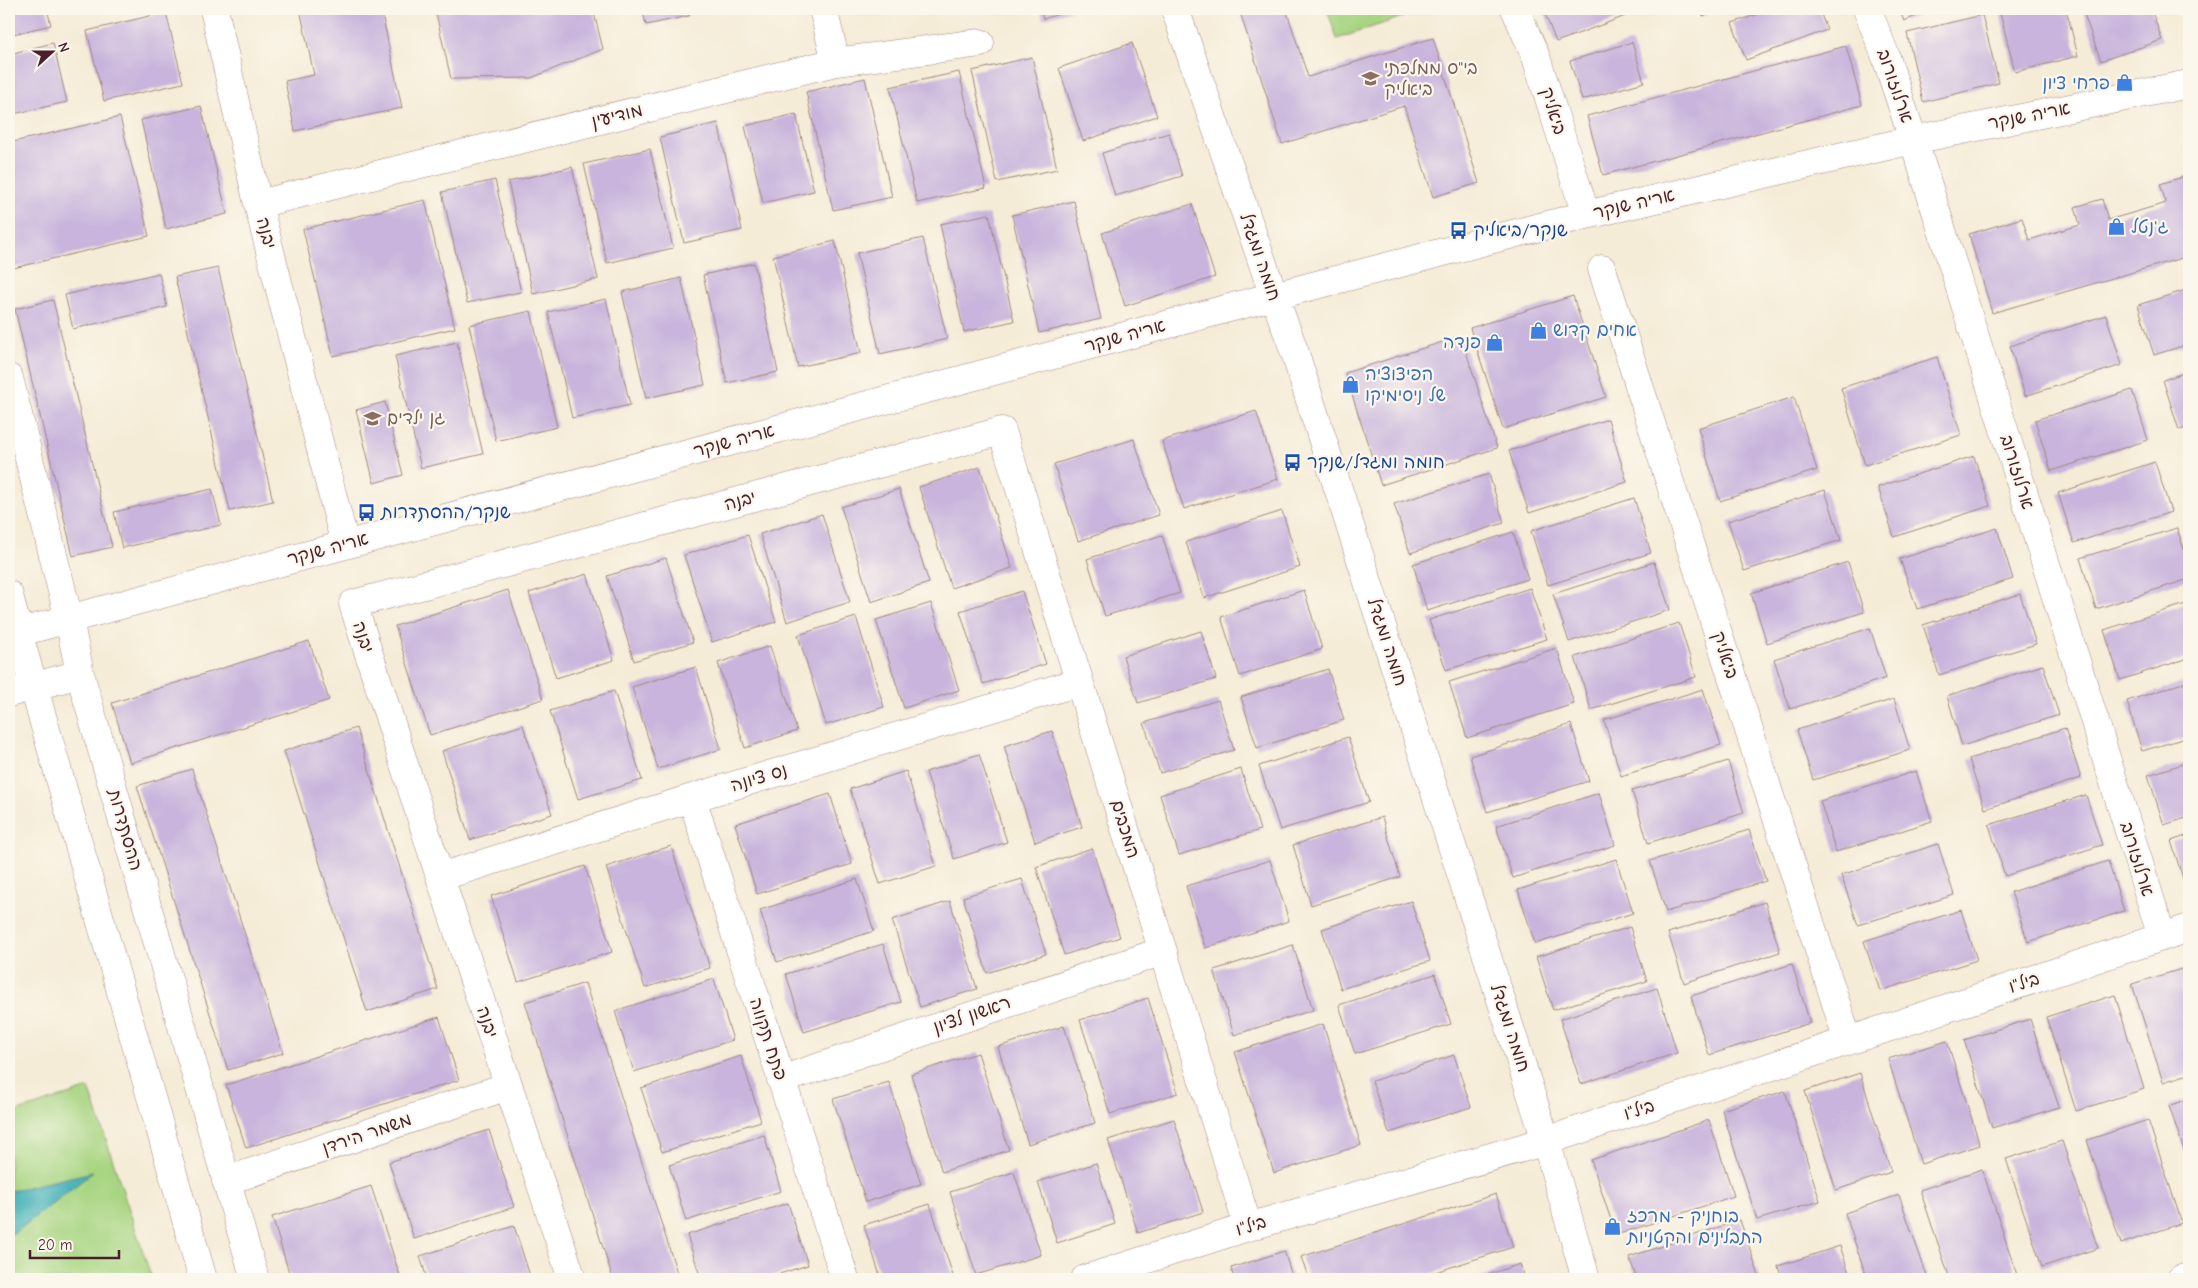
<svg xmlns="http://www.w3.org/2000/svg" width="2198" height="1288" font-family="'Comic Neue','Playpen Sans Hebrew',sans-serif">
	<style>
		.green { fill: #a8d582; stroke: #797a56 }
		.water { fill: #3fb0b7; stroke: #446871 }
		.building { fill: #c8b4dc }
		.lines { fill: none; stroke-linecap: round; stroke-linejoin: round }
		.minor-casing { stroke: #a08681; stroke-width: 29 }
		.minor { stroke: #fff; stroke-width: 28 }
		.labels { text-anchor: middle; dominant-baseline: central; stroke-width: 4.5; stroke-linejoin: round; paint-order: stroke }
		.education-label { font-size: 18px; fill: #785e54; stroke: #fbf7ec; text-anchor: start }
		.shop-label { font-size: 18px; fill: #366cbe; stroke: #fbf7ec; text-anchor: start }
		.street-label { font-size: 18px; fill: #4a1f2b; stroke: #fbf7ec }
		.transit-label { font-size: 18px; fill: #164399; stroke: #fbf7ec; text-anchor: start }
	</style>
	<rect width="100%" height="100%" fill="#fbf7ec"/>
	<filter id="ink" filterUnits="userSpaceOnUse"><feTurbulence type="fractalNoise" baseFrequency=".02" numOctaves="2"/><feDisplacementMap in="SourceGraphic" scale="10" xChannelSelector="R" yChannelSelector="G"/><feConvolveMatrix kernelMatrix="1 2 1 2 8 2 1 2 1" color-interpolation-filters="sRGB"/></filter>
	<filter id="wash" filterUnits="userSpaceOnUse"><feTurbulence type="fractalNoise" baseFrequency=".0096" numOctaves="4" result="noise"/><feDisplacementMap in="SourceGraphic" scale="20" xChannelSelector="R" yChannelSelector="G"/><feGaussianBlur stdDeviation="1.12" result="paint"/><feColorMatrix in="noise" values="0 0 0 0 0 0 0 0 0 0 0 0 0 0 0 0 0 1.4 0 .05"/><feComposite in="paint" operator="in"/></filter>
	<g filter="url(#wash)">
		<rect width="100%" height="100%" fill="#f5ecd7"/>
		<path class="green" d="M1327 9H1426L1337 39Z
			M89 1088 152 1279H9V1114Z"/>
		<path class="water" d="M93 1172 16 1232 9 1235V1191Z"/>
		<g id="blocks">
			<path class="building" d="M9 9H47L51 25 9 35Z
				M300 9H381L402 108 295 131 285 81 314 75Z
				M435 9H593L603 49 531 78 451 79Z
				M642 9H688L689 16 646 25Z
				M1040 9H1075L1043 19Z
				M1239 9H1286L1308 77 1433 38 1479 183 1433 197 1404 106 1282 144Z
				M1543 9H1644L1556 42Z
				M1700 9H1721L1703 16Z
				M1773 9H1819L1827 30 1746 60 1732 23Z
				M1899 9H1934L1904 21Z
				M1999 9H2066L2078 56 2015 72Z
				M2082 9H2151L2162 40 2101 61Z
				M166 12 183 83 104 101 87 31Z
				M1982 15 1999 83 1923 102 1907 33Z
				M1632 42 1644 82 1582 100 1570 61Z
				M53 43 67 102 9 115V54Z
				M1132 43 1157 116 1083 141 1059 68Z
				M1846 46 1862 105 1603 175 1587 116Z
				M1032 57 1057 169 997 182 972 71Z
				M959 72 986 188 917 203 890 87Z
				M865 78 892 197 833 210 806 92Z
				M201 106 227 214 166 229 141 120Z
				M796 114 814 191 763 203 745 126Z
				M120 117 149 236 9 269V143Z
				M718 123 742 230 684 243 660 137Z
				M1169 133 1182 176 1115 196 1102 153Z
				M650 149 673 248 607 263 584 164Z
				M572 167 598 279 533 294 508 182Z
				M2189 175V256L1992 313 1969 234 2022 218 2029 240 2080 225 2075 207 2102 199 2108 220 2166 203 2160 184Z
				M495 180 521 292 467 303 442 192Z
				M425 200 455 328 333 356 303 229Z
				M1074 201 1101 319 1039 333 1012 215Z
				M1192 204 1215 277 1125 306 1102 233Z
				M989 214 1014 321 964 332 940 224Z
				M923 238 947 339 880 354 857 253Z
				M835 241 861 353 798 367 773 256Z
				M754 263 778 372 727 383 703 275Z
				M218 268 273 501 230 511 175 277Z
				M159 273 167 307 73 329 65 295Z
				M681 278 705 385 646 398 622 292Z
				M2189 289V344L2154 355 2138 305Z
				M1573 296 1606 397 1503 429 1470 328Z
				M606 299 630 405 572 418 548 312Z
				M53 300 112 547 73 556 15 309Z
				M531 311 557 427 496 441 469 325Z
				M2106 315 2122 365 2025 396 2010 346Z
				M1461 336 1497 448 1381 485 1345 373Z
				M457 342 483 454 421 468 395 356Z
				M1937 357 1961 435 1865 465 1841 388Z
				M2189 371V427L2179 430 2163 380Z
				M2132 390 2148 440 2051 471 2035 420Z
				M1794 397 1817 470 1720 501 1698 428Z
				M385 402 403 475 374 483 356 410Z
				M1256 411 1278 479 1184 509 1162 441Z
				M1608 419 1627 482 1529 513 1509 451Z
				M1134 439 1159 515 1078 541 1054 464Z
				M1974 456 1990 506 1894 537 1878 487Z
				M2155 462 2171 512 2074 543 2058 493Z
				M980 467 1012 568 951 588 919 487Z
				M1489 474 1504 523 1410 553 1394 504Z
				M212 489 221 525 122 548 114 512Z
				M899 489 929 583 871 602 841 507Z
				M1825 490 1841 540 1744 571 1728 521Z
				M1634 498 1651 553 1548 585 1531 531Z
				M1282 511 1300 567 1204 598 1186 542Z
				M822 514 850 602 787 622 760 534Z
				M1997 528 2013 579 1917 609 1900 559Z
				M2177 528 2189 565V579L2096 609 2080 558Z
				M1513 532 1528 579 1427 611 1413 564Z
				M748 535 776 622 712 642 684 555Z
				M1162 535 1180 593 1105 616 1087 559Z
				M666 558 693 642 634 661 607 576Z
				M1654 562 1670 610 1569 642 1553 594Z
				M1848 562 1864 612 1767 643 1751 593Z
				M587 574 614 660 556 678 529 593Z
				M1530 588 1547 639 1446 670 1429 620Z
				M508 590 543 699 430 735 395 626Z
				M1304 590 1322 649 1240 676 1221 617Z
				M1022 591 1046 664 983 684 960 611Z
				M2020 594 2036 644 1939 675 1923 625Z
				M931 603 959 690 904 708 876 620Z
				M2189 603V658L2120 680 2104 630Z
				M856 617 884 707 826 725 798 635Z
				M1679 623 1696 677 1591 710 1575 657Z
				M1870 628 1886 678 1790 709 1774 659Z
				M1201 631 1216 679 1138 703 1123 656Z
				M309 641 329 700 130 763 112 703Z
				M770 646 797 731 745 748 718 663Z
				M1557 648 1574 704 1467 738 1449 682Z
				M2043 665 2059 715 1962 746 1947 696Z
				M696 667 721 749 658 769 632 687Z
				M1328 669 1344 720 1257 748 1241 697Z
				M2189 681V737L2142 751 2127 701Z
				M1703 689 1721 745 1621 776 1604 720Z
				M614 691 642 780 578 799 550 711Z
				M1894 699 1910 750 1813 780 1797 730Z
				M1218 700 1234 750 1160 773 1144 723Z
				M1571 724 1589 781 1487 812 1470 756Z
				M523 725 552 814 470 840 442 751Z
				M356 728 438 989 367 1012 284 751Z
				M2065 728 2081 778 1985 809 1969 759Z
				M1052 731 1082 827 1035 842 1004 746Z
				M1348 737 1369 802 1280 830 1259 766Z
				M979 754 1007 842 954 859 926 772Z
				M1728 761 1744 813 1648 843 1632 791Z
				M2189 762V817L2164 825 2148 775Z
				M192 769 283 1053 228 1070 137 786Z
				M1241 769 1260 830 1179 855 1160 795Z
				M906 771 936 866 880 884 850 789Z
				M1916 771 1932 821 1836 852 1820 801Z
				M1599 793 1615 845 1513 878 1496 826Z
				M830 794 852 864 757 894 735 824Z
				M2086 795 2102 845 2005 876 1989 825Z
				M1382 817 1400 877 1311 905 1293 845Z
				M1749 830 1766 881 1666 912 1650 861Z
				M2189 835V890L2187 891 2171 841Z
				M1938 844 1954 895 1858 925 1841 875Z
				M671 846 710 968 645 988 606 867Z
				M1092 848 1120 937 1064 955 1036 867Z
				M1616 859 1633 913 1535 944 1518 890Z
				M1270 860 1289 921 1205 948 1186 886Z
				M2108 861 2124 911 2028 942 2011 892Z
				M585 866 612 952 518 982 491 896Z
				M857 879 874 931 777 962 760 910Z
				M1022 879 1046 954 987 973 963 897Z
				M950 901 977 989 920 1007 892 920Z
				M1411 901 1430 961 1341 989 1322 929Z
				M1765 902 1780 952 1684 983 1668 933Z
				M1961 910 1977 960 1880 991 1864 941Z
				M1630 927 1647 981 1553 1010 1536 957Z
				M883 944 901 1002 804 1032 786 974Z
				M1293 945 1313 1010 1234 1035 1214 970Z
				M1792 964 1810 1023 1709 1055 1691 996Z
				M2185 968 2189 981V1074L2163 1082 2132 984Z
				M1435 974 1451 1024 1355 1054 1339 1005Z
				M714 979 733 1040 634 1072 615 1011Z
				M585 983 679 1279H613L525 1002Z
				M1657 988 1677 1053 1581 1084 1560 1019Z
				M2115 995 2144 1089 2076 1111 2046 1017Z
				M1148 998 1178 1093 1110 1114 1080 1020Z
				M439 1017 459 1080 246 1148 226 1085Z
				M2030 1019 2059 1107 1992 1128 1964 1040Z
				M1323 1024 1361 1145 1274 1173 1235 1052Z
				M1064 1026 1095 1123 1028 1144 998 1047Z
				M1947 1041 1980 1145 1921 1164 1888 1059Z
				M978 1053 1009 1150 942 1172 911 1074Z
				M1454 1055 1471 1107 1389 1133 1372 1081Z
				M741 1056 761 1121 662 1152 641 1088Z
				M1860 1073 1891 1172 1836 1190 1805 1091Z
				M889 1082 921 1184 866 1202 833 1099Z
				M1785 1091 1820 1201 1757 1220 1722 1110Z
				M2189 1099V1165L2169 1106Z
				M1174 1119 1203 1212 1138 1233 1108 1140Z
				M1709 1120 1734 1196 1616 1235 1591 1160Z
				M2148 1120 2182 1223 2121 1244 2087 1140Z
				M489 1130 514 1207 414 1239 389 1162Z
				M764 1135 781 1191 686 1221 669 1165Z
				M2062 1141 2098 1248 2042 1267 2006 1159Z
				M1096 1163 1115 1224 1057 1243 1038 1182Z
				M1982 1169 2018 1278 2015 1279H1950L1920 1190Z
				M1014 1172 1041 1255 976 1275 950 1192Z
				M371 1186 401 1279H291L272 1217Z
				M1496 1194 1513 1247 1414 1279H1309L1301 1257Z
				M1899 1195 1928 1279H1867L1845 1213Z
				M788 1203 808 1265 763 1279H701L687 1235Z
				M930 1204 954 1279H881L864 1225Z
				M1740 1220 1760 1279H1637L1629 1257Z
				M514 1226 531 1279H427L420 1256Z
				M1840 1246 1851 1279H1782L1778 1266Z
				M1284 1251 1293 1279H1234L1231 1268Z
				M1520 1264 1524 1279H1474Z"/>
		</g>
	</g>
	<g filter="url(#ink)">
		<use href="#blocks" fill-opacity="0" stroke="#a08681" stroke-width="1"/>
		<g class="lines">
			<defs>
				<path id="minor" d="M214 9 258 204 345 544
					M823 9 836 62
					M1175 9 1274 296 1294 350 1546 1141 1586 1279
					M1515 9 1536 57 1586 215
					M1867 9 1886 57 1926 179 2162 937
					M258 204 836 62 980 43
					M1602 269 1848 1041
					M9 378 69 619 80 674 255 1279
					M9 595 18 632 203 1279
					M9 635 1274 296 1586 215 1913 140 2189 84
					M9 693 80 674
					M692 798 845 1279
					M440 877 692 798 1079 682
					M781 1080 1163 951
					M226 1181 508 1086
					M572 1279 440 877 353 604 1002 431 1248 1227
					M1085 1279 1248 1227 1546 1141 2189 928
					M2181 1279 2189 1277"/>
			</defs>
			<use href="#minor" class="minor-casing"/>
			<use href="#minor" class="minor"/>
		</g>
	</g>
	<defs>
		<symbol id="school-bare" viewBox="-9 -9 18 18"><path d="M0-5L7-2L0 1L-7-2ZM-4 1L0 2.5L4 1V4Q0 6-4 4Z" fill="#8d6e63" stroke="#fbf7ec" stroke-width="2.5" paint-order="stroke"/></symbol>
		<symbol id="shop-bare" viewBox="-9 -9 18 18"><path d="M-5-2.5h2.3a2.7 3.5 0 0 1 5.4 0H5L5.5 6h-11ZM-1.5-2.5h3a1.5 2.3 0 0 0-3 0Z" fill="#3f7fe0" stroke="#fbf7ec" stroke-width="2.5" paint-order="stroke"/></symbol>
		<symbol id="bus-bare" viewBox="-9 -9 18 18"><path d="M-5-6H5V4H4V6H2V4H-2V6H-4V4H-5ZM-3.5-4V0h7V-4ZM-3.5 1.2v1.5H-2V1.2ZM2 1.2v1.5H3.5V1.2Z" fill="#1a4fb4" stroke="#fbf7ec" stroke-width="2.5" paint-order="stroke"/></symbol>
	</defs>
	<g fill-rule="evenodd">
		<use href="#school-bare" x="1358" y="66" width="25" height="25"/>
		<use href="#shop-bare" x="2112" y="70" width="25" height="25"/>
		<use href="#shop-bare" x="2104" y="214" width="25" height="25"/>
		<use href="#bus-bare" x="1446" y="218" width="25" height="25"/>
		<use href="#shop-bare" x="1526" y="318" width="25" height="25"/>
		<use href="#shop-bare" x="1482" y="330" width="25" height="25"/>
		<use href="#shop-bare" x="1338" y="372" width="25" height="25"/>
		<use href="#school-bare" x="360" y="406" width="25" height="25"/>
		<use href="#bus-bare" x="1280" y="450" width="25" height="25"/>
		<use href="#bus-bare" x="354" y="500" width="25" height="25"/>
		<use href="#shop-bare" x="1600" y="1214" width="25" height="25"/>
	</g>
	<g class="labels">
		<g class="education-label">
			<text x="1384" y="68">בי"ס ממלכתי<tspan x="1384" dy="21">ביאליק</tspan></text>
			<text x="387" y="418">גן ילדים</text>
		</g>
		<g class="shop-label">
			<text x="2110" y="83" text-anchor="end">פרחי ציון</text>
			<text x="2131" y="227">ג'נטל</text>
			<text x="1553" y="330">אחים קדוש</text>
			<text x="1481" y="342" text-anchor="end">פנדה</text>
			<text x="1365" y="374">הפיצוציה<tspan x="1365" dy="21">של ניסימיקו</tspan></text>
			<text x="1627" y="1216">בוחניק - מרכז<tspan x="1627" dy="21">התבלינים והקטניות</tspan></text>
		</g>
		<g class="street-label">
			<text transform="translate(1895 86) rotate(71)">ארלוזורוב</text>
			<text transform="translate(1553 111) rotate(73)">ביאליק</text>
			<text transform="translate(617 116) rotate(-14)">מודיעין</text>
			<text transform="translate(2029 116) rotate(-11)">אריה שנקר</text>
			<text transform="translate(1634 204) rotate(-13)">אריה שנקר</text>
			<text transform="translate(266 233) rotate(76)">יבנה</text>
			<text transform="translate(1260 257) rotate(71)">חומה ומגדל</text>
			<text transform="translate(1125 336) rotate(-15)">אריה שנקר</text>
			<text transform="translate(734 441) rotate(-15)">אריה שנקר</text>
			<text transform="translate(2017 472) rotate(73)">ארלוזורוב</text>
			<text transform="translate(740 501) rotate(-15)">יבנה</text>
			<text transform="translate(328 549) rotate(-15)">אריה שנקר</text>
			<text transform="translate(363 637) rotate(72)">יבנה</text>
			<text transform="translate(1387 642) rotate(72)">חומה ומגדל</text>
			<text transform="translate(1725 655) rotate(72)">ביאליק</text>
			<text transform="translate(759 778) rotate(-17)">נס ציונה</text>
			<text transform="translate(1125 829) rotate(73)">המכבים</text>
			<text transform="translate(125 830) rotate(74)">ההסתדרות</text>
			<text transform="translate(2137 859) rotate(73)">ארלוזורוב</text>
			<text transform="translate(2024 983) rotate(-18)">ביל"ו</text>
			<text transform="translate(972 1015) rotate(-19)">ראשון לציון</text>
			<text transform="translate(487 1022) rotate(72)">יבנה</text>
			<text transform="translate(1510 1028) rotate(72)">חומה ומגדל</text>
			<text transform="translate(768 1039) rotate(72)">פתח תקווה</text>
			<text transform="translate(1639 1110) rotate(-18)">ביל"ו</text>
			<text transform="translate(367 1134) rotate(-19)">משמר הירדן</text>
			<text transform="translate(1251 1226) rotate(-17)">ביל"ו</text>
		</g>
		<g class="transit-label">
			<text x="1473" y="230">שנקר/ביאליק</text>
			<text x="1307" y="462">חומה ומגדל/שנקר</text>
			<text x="381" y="512">שנקר/ההסתדרות</text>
		</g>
	</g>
	<rect width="2198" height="1288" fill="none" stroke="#fbf7ec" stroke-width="30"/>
	<g transform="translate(52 52) rotate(69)" stroke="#fbf7ec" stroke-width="4" paint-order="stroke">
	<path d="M0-4L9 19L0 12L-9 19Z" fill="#4a1f2b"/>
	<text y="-8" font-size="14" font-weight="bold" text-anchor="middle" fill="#4a1f2b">N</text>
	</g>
	<path d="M30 1250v8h89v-8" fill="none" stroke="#4a1f2b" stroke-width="2.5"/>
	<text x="38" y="1250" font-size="15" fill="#4a1f2b" stroke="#fbf7ec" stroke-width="4" paint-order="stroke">20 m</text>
</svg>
